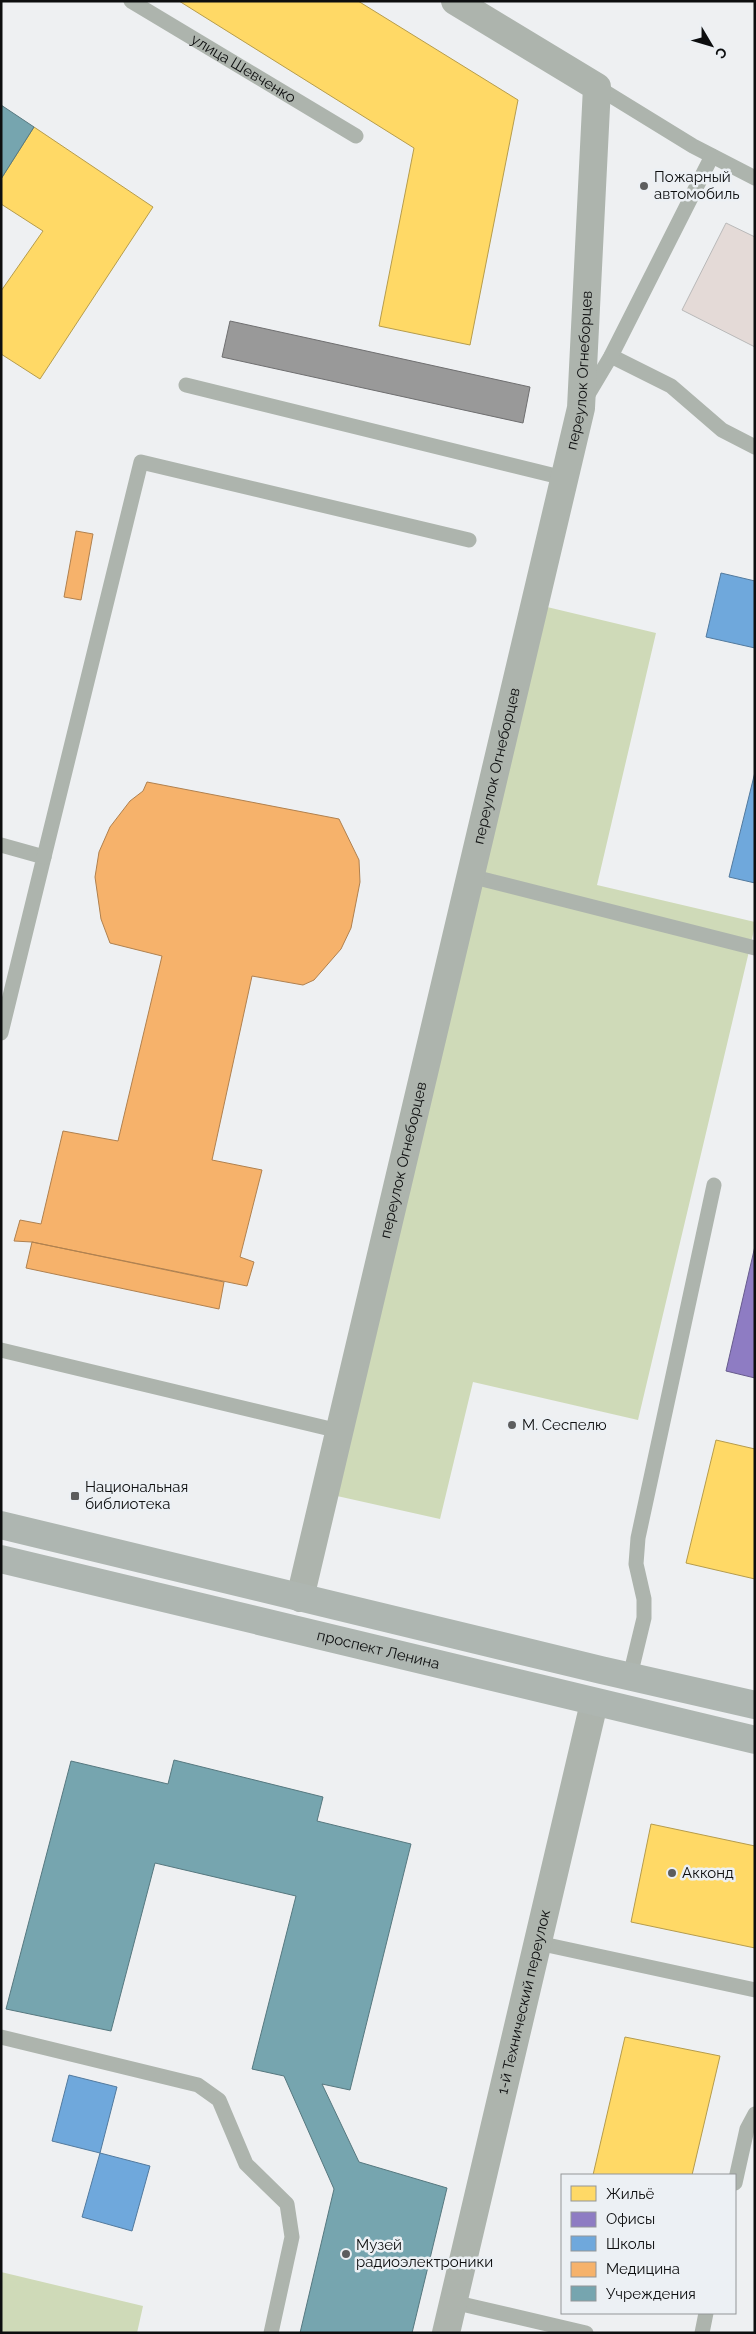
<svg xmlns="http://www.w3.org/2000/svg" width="756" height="2334" font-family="Raleway,sans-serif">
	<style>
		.green { fill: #cfdab8 }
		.homes { fill: #ffd966; stroke: #b69c4c }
		.offices { fill: #8e7cc3; stroke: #675b8d }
		.schools { fill: #6fa8dc; stroke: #527a9e }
		.health { fill: #f6b26b; stroke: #b0814f }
		.public { fill: #76a5af; stroke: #56787f }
		.industry { fill: #999; stroke: #6f6f70 }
		.building { fill: #e4dad7; stroke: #b9b9b9 }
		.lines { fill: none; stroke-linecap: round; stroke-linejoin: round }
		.lane { stroke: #adb4ad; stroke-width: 15 }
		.street { stroke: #adb4ad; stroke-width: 28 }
		.primary { stroke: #aeb6b1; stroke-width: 28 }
		.poi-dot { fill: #5c5d5e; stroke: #ecf0f4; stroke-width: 2 }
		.labels { text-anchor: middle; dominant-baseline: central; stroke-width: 5; stroke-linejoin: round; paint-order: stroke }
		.street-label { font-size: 15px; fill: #0d0e0f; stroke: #ecf0f4 }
		.poi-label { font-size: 15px; fill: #0d0e0f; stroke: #ecf0f4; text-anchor: start }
	</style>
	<rect width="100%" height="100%" fill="#eef0f2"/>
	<path class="green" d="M547 607 656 633 597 885 755 922V926L638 1420 473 1382 440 1519 337 1496Z
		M1 2272 143 2306 137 2333H1Z"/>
	<path class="homes" d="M179 1H358L518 100 470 345 379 326 414 148Z
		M34 127 153 207 40 379 1 354V291L43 231 1 204V179Z
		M716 1440 755 1449V1579L686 1563Z
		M651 1824 755 1846V1948L631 1922Z
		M625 2037 720 2056 692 2175H593Z"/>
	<path class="offices" d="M755 1246V1378L726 1371Z"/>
	<path class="schools" d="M721 573 755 581V648L706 637Z
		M755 772V883L729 877Z
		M69 2075 117 2087 100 2153 52 2141Z
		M100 2153 150 2166 132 2231 82 2217Z"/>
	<path class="health" d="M76 531 93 534 81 600 64 597Z
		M147 782 339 819 359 860 360 882 351 928 341 949 314 980 303 985 252 976 212 1160 262 1170 240 1257 254 1262 247 1286 32 1242 14 1241 20 1220 41 1224 63 1131 118 1141 162 956 110 943 101 919 95 877 99 852 110 827 130 801 143 791Z
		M32 1242 224 1282 219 1309 26 1268Z"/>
	<path class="public" d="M1 105 34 127 1 179Z
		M174 1760 323 1797 317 1821 411 1844 350 2090 322 2084 359 2162 447 2188 412 2333H300L334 2189 284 2076 252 2069 296 1896 155 1863 111 2031 6 2009 71 1761 168 1784Z"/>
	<path class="industry" d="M230 321 530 387 523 423 222 357Z"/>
	<path class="building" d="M726 223 755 237V347L682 310Z"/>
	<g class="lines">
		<g class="lane">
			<path id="s1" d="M131 1 356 136"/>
			<path d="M597 87 693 146 755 178"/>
			<path d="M611 356 671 386 722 430 755 447"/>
			<path d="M186 385 564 478"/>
			<path d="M586 398 611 356 712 156"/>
			<path d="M1 845 44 857 1 1033"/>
			<path d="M44 857 141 462 469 540"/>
			<path d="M470 876 755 948"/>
			<path d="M1 1350 339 1431"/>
			<path d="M630 1676 644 1618V1599L636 1564 638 1538 714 1185"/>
			<path d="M538 1943 755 1990"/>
			<path d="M1 2037 198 2085 219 2100 246 2164 287 2204 292 2237 271 2333"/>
			<path d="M735 2183 747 2129 755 2114"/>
			<path d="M453 2302 586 2333"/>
			<path d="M702 2333 706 2313"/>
		</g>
		<g class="street">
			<path id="s2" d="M300 1598 581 408 597 87 455 1"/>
			<path id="s3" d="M446 2333 594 1703"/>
		</g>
		<g class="primary">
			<path d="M1 1525 601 1670 755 1705"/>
			<path id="s4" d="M1 1559 755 1740"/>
		</g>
	</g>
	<g class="poi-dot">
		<circle cx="644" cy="186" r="5"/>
		<circle cx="512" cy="1425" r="5"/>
		<rect x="70" y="1491" width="10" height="10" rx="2.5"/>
		<circle cx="672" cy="1873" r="5"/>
		<circle cx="346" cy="2254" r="5"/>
	</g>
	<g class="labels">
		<g class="street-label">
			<text stroke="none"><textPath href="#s1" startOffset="131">улица Шевченко</textPath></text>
			<text stroke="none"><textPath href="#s2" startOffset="1260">переулок Огнеборцев</textPath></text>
			<text stroke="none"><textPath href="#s2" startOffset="855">переулок Огнеборцев</textPath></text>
			<text stroke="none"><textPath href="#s2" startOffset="450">переулок Огнеборцев</textPath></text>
			<text stroke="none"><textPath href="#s4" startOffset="388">проспект Ленина</textPath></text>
			<text stroke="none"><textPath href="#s3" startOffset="340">1-й Технический переулок</textPath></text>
		</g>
		<g class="poi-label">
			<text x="654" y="177">Пожарный<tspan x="654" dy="17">автомобиль</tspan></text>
			<text x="522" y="1425">М. Сеспелю</text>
			<text x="85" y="1487">Национальная<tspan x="85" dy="17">библиотека</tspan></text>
			<text x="682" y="1873">Акконд</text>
			<text x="356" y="2245">Музей<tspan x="356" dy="17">радиоэлектроники</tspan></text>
		</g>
	</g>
	<rect width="756" height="2334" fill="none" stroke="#0d0e0f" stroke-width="5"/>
	<rect x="561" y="2174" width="175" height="140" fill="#ecf0f4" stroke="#939698"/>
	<rect x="571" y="2186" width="25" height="15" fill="#ffd966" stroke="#939698"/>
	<text x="606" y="2199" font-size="15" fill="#0d0e0f">Жильё</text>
	<rect x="571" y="2212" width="25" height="15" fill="#8e7cc3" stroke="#939698"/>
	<text x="606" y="2224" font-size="15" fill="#0d0e0f">Офисы</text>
	<rect x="571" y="2236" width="25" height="15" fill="#6fa8dc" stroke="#939698"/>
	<text x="606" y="2249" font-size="15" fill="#0d0e0f">Школы</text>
	<rect x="571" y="2262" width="25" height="15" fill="#f6b26b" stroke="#939698"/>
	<text x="606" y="2274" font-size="15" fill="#0d0e0f">Медицина</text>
	<rect x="571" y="2286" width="25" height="15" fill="#76a5af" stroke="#939698"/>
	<text x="606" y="2299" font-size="15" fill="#0d0e0f">Учреждения</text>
	<g transform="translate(711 45) rotate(128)" stroke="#ecf0f4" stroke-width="4" paint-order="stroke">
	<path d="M0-4L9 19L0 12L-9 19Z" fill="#0d0e0f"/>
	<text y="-8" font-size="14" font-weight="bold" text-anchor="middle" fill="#0d0e0f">С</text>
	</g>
</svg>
